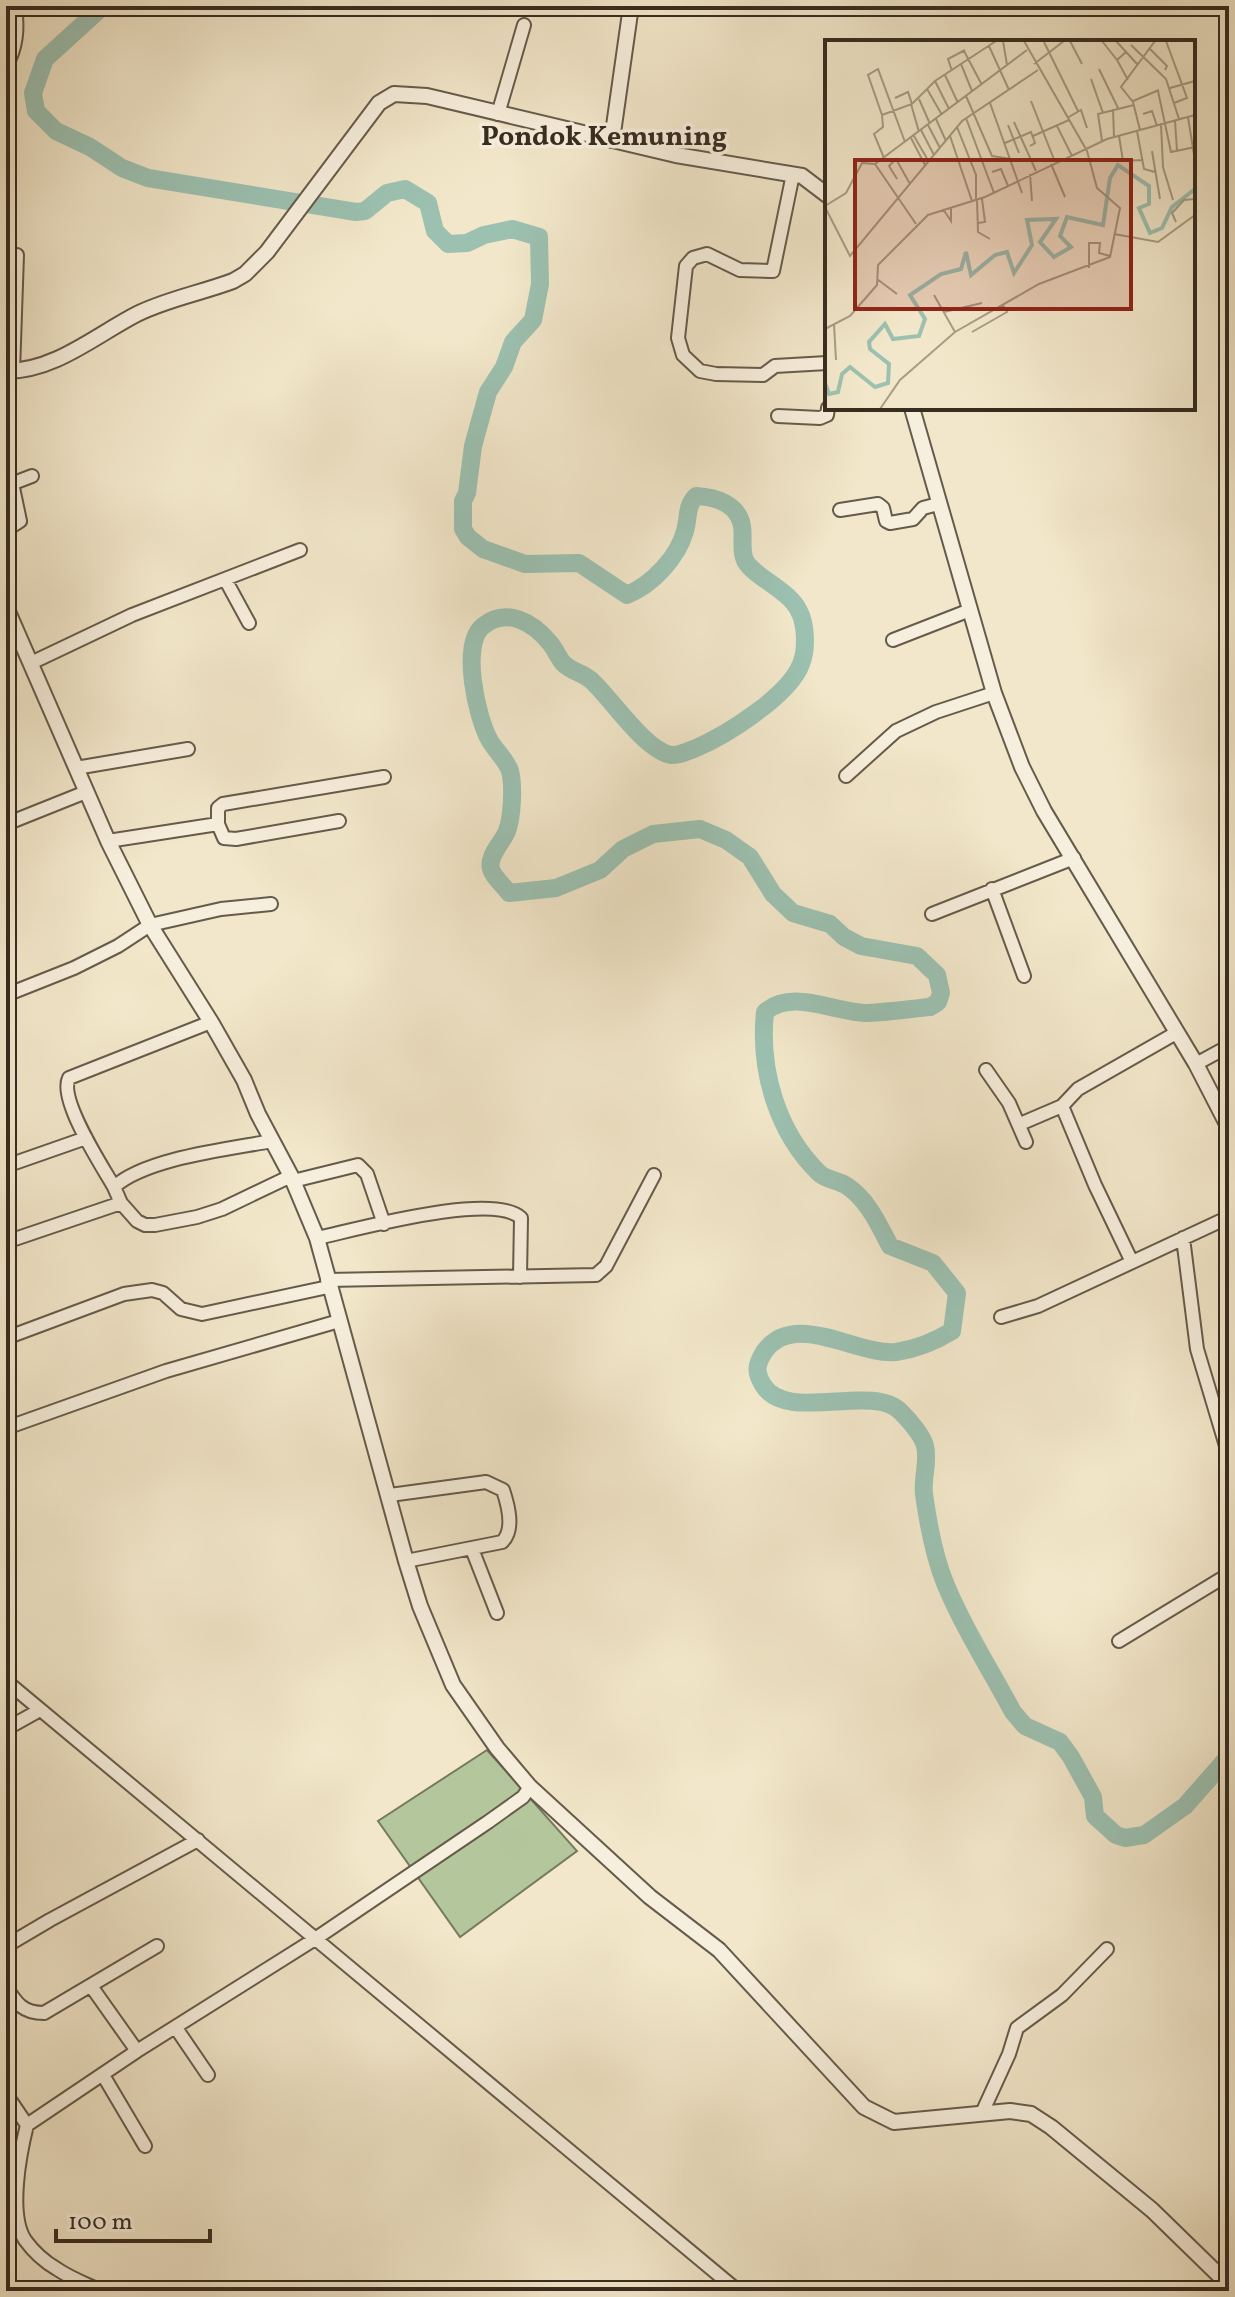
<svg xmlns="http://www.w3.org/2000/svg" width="1235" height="2297" font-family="Vollkorn,serif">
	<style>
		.green { fill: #b4c79c; stroke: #767a5e; stroke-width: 2 }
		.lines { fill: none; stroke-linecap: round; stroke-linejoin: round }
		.river { stroke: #9cc1b1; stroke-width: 18 }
		.minor-casing { stroke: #665b4a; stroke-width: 16 }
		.tertiary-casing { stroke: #665b4a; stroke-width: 18 }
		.minor { stroke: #f7efdd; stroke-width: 12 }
		.tertiary { stroke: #f7efdd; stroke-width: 14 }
		.labels { text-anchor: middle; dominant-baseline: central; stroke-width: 7; stroke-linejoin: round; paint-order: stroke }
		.quarter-label { font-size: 28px; font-weight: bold; fill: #372c20; stroke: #f7efdd }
		.inset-river { fill: none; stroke: #9cc1b1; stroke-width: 4 }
		.inset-road { fill: none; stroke: #a79c86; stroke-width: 2 }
		.view { fill: #8f2418; fill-opacity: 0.15; stroke: #8f2418; stroke-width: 4 }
		.inset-edge { fill: none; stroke: #372c20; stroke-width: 4 }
	</style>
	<rect width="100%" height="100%" fill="#f2e7ca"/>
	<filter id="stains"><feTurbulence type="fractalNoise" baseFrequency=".0025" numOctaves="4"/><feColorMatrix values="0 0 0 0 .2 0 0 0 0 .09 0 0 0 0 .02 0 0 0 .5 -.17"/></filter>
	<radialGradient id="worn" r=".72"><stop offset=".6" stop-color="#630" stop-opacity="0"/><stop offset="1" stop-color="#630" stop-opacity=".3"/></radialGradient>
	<path class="green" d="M487 1750 577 1851 460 1937 378 1821Z"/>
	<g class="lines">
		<path class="river" d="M103 6 45 59 33 93 36 111 56 131 90 147 122 168 148 178 356 212 365 211 387 193 405 189 428 203 435 231 448 244 467 243 484 235 512 229 539 237 540 284 533 320 513 342 504 367 488 392 473 446 467 493 463 501V529L468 537 483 549 525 564 579 563 627 595C653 584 678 557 685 531 689 517 686 506 696 496 716 497 738 504 742 526 744 538 740 552 746 562 756 578 789 590 799 611 806 624 807 650 801 664 789 696 725 736 694 749 687 751 679 756 671 755 645 750 613 701 593 682 585 673 571 672 563 663 558 657 555 649 550 643 533 622 506 607 483 626 460 644 477 719 490 741 496 751 507 761 510 771 514 786 512 818 507 831 503 842 487 856 491 869 493 877 504 886 509 893L556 888 600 870 623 849 653 834 700 829 726 840 750 857 773 894 793 913 830 924 844 937 861 946 917 956 937 975 941 993 938 1002 930 1007C910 1009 889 1012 868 1013 835 1013 793 988 765 1012 759 1070 777 1132 819 1173 826 1180 838 1180 847 1186 868 1200 879 1225 890 1246L933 1263 957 1293 952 1331C934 1342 917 1349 896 1352 857 1356 794 1309 764 1352 756 1365 755 1372 763 1385 787 1424 872 1382 901 1412 908 1419 923 1436 925 1446 929 1461 922 1479 924 1494 928 1523 934 1556 945 1583 963 1627 990 1669 1013 1712L1025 1726 1060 1742 1071 1757 1093 1797 1095 1816 1116 1835 1125 1838 1144 1835 1185 1806 1229 1756"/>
		<defs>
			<path id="minor" d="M6 66C17 47 18 28 15 6
				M498 114 524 25
				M793 174 773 271 740 270 707 254 693 258 686 266 678 338 683 355 700 371 716 374 763 375 775 366 827 363
				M13 371 17 255
				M778 416 820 418 827 415 828 408
				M6 486 32 476
				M840 510 878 504 883 508 886 521 890 523 913 519 923 508 938 504
				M6 530 20 521 12 483
				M225 579 249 623
				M893 640 970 610
				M31 663 132 615 300 550
				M76 768 188 749
				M846 776 896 731 936 712 994 693
				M339 821 236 839 224 838 218 824V808L223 804 384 777
				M6 824 86 792
				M108 841 218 824
				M992 889 1024 976
				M932 914 1074 858
				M6 995 74 968 118 946 150 925 221 909 271 904
				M1196 1064 1229 1046
				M986 1070 1009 1103 1026 1142
				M1062 1106 1095 1185 1132 1262
				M1020 1124 1062 1106 1078 1089 1176 1033
				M6 1166 86 1138
				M293 1181 358 1165 367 1174 384 1224
				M114 1187C102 1166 58 1099 69 1078L211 1022
				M121 1203 137 1221 145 1225H155L197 1217 222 1209 291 1176
				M317 1238C355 1230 493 1191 521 1218L520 1277
				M1183 1238 1197 1349 1229 1456
				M6 1242 121 1203 114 1187C146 1158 229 1149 272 1141
				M327 1280 596 1275 606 1266 654 1175
				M1001 1317 1038 1306 1229 1217
				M6 1338 124 1294 152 1290 163 1293 181 1309 202 1314 328 1287
				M6 1428 166 1371 339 1321
				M390 1495 486 1482 503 1490C508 1505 515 1530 502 1542L406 1561
				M472 1549 497 1613
				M1119 1641 1229 1574
				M6 1681 738 2291
				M6 1729 40 1710
				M6 1946 50 1920 198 1840
				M91 1986 137 2051
				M6 1987C17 2004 23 2013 44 2013L157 1946
				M176 2028 208 2075
				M103 2075 145 2146
				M6 2094 27 2125 137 2051 315 1939 488 1822 523 1797 530 1787
				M982 2113 1009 2054 1017 2028 1062 1995 1107 1949
				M27 2125C20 2153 8 2214 25 2240 33 2251 45 2262 57 2269 70 2278 86 2284 101 2291"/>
			<path id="tertiary" d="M612 140 631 6
				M6 371C55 371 96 335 137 314 167 299 201 293 233 281L245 274 267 252 379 103 394 94 427 96 676 155 802 176 827 195
				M912 408 994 693 1022 767 1044 811 1196 1064 1229 1128
				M6 607 108 841 150 925 211 1022 244 1080 258 1114 291 1176 317 1238 406 1561 420 1606 453 1685 497 1748 530 1787 650 1897 719 1950 864 2107 894 2122 1010 2111 1031 2114 1051 2127 1152 2210 1229 2285"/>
		</defs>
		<use href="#minor" class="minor-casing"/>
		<use href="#tertiary" class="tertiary-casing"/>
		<use href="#minor" class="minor"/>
		<use href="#tertiary" class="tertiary"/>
	</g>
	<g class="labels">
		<g class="quarter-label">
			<text x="604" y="137">Pondok Kemuning</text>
		</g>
	</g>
	<g transform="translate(825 40)">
		<rect width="370" height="370" fill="#f2e7ca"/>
		<path class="inset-river" d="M0 343 4 354 13 352 17 334 25 327 50 347 63 343 64 324 45 309 44 302 60 284 68 299 94 296 100 279 85 255 116 234 136 229 141 212 146 235 170 215 182 212 189 233 207 205 202 180 231 179 215 202 229 217 246 207 235 196 242 177 278 185 285 138 293 125 324 146V164L314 168 325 193 337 188 347 167 370 149"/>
		<path class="inset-road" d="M178 1 182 25M245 1 257 24M277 1 292 20M291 1 313 25M341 1 362 58 349 63M219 2 253 71M306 5 341 39 354 79M164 6 184 50M325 9 342 26 340 30M139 11 157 45M301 12 292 20 303 40M136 24 147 51M209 24 239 1M274 29 293 68M127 31 123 19 140 10M120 35 133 63M266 39 278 73M110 41 124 69M345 48 370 41M102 49 117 75M333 51 346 112 370 107M141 56 167 116 186 119M70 58 83 52 87 64M94 59 105 84M206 61 230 122M308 61 334 50M165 63 197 153M86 64 94 92M288 69 289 97M318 74 327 71 332 86M57 75 43 35 53 29 80 102M363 77 370 121M141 78 169 153M242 78 256 70 262 88M111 79 121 101M350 81 352 111M189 82 211 131M336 84 338 127 348 160M103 85 115 108M183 85 194 113M232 86 247 116M132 87 151 135V160M96 90 109 115M315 90 308 62 296 47 330 1M312 91 319 129 330 132M89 96 104 122M125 96 147 161M208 96 244 80M294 96 298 121 317 120M86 98 100 125M277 101 273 74 309 65M180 103 206 92 210 103 205 106M327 111 335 159M59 118 49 94 58 87 57 75 87 64 110 41 171 1M226 124 240 157M167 132 176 129 183 146M205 134 207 161M72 139 64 126 71 119 85 144M152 160 153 192 165 199M0 166 21 153 37 123 50 124M0 167 25 216 137 81 213 30M118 169 126 181V167M351 182 347 173 359 160 370 159M153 183 160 182 157 159M91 184 50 124 202 10M289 194 333 202 370 175M264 228V203H275L274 213 285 216M52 239 72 254M109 255 130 292M119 272 157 263M9 284 11 320M0 289 25 276 52 245 53 225 103 175 160 157 282 99 370 75M147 292 182 272 178 265M55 369 75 340 130 292 214 244 285 217 295 168 272 148 262 111 199 1"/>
		<path class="view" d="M30 120H306V269H30Z"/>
		<rect width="370" height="370" class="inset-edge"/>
	</g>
	<rect width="1235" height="2297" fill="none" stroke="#f2e7ca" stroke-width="32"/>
	<rect x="8" y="8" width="1219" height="2281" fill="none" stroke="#372c20" stroke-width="4"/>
	<rect x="16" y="16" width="1203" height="2265" fill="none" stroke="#372c20" stroke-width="2"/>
	<path d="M56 2229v12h154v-12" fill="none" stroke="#372c20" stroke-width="4"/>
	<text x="68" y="2229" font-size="24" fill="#372c20" stroke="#f7efdd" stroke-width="6" paint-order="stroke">100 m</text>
	<rect width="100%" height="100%" filter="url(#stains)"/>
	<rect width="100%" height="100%" fill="url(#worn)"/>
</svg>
